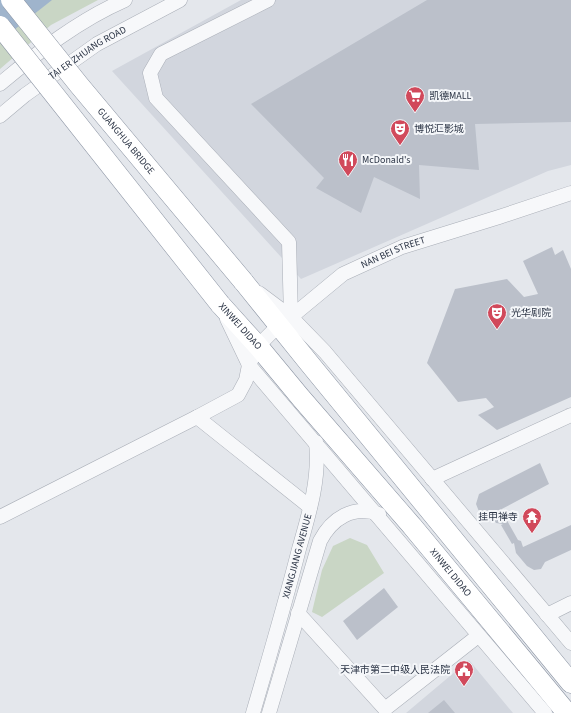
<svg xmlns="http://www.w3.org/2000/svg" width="571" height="713" font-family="'Source Sans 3','Noto Sans SC',sans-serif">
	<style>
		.built { fill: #d2d6de }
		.green { fill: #c9d6c5 }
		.water { fill: #9fb4cc }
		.building { fill: #bbc0ca }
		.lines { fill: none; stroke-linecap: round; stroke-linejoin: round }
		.minor-casing { stroke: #a9aeb7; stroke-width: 15 }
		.highway-casing { stroke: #8b94a3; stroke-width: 21 }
		.minor { stroke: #f7f8fa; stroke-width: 14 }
		.highway { stroke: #fff; stroke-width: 20 }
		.highway-bridge-casing { stroke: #8b94a3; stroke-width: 21; stroke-linecap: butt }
		.highway-bridge { stroke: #fff; stroke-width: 20 }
		.labels { text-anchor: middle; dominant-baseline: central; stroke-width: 4; stroke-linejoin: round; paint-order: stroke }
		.street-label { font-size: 10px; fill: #2b3445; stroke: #f4f6f9 }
		.poi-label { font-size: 10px; fill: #2b3445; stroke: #f4f6f9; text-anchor: start }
	</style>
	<rect width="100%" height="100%" fill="#e4e7ec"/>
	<path class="built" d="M241 0H571V165L548 171 301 279 112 71Z
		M469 660 513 713H406Z"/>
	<path class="green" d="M0 0H98L51 25 0 69Z
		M350 538 367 545 384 573 322 617 312 612 322 570 333 546Z"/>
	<path class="water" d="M0 0H52L0 41Z"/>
	<path class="building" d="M427 0H571V122L475 124 479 170 419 165 420 199 374 177 361 213 316 188 324 178 251 104Z
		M552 247 555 255 563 250 571 269V397L497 430 478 415 494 407 486 398 458 402 427 363 455 289 507 279 524 297 538 294 523 261Z
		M540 463 549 484 498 511 500 515H504L518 540 521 541 523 547 571 525V550L545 562 541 569 534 570 527 566 516 553 514 543 512 544 501 525 503 524 496 523 491 515 489 516 487 514H480L476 504 479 494Z
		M384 588 398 607 357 640 343 621Z
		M444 700 455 713H428Z"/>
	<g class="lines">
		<defs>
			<g id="minor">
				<path d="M268 0 161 54 150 73 156 98 289 242 291 317"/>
				<path d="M0 84C38 52 79 20 125 0"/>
				<path id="s1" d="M0 116 25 95 97 44 180 0"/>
				<path d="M259 293 291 317 325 352 571 643"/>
				<path d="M227 319 249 365 545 713"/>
				<path d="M197 417 310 507"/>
				<path d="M432 479 571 415"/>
				<path id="s2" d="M0 517 197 417 238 395 246 380 249 365 258 346 278 326 291 317 343 274 402 247 499 217 571 193"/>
				<path d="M298 613 385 709 478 636"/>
				<path d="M547 615 571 603"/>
				<path id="s3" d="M253 713C269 658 285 604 299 549 309 514 320 479 316 442"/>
				<path d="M269 713 320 541C332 518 353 505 379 514"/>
			</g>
			<g id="highway">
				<path d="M243 281 309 363 571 683"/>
				<path id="s4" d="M220 304 258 346 301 398 412 526 567 713"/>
			</g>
		</defs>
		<use href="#minor" class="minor-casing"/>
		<use href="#highway" class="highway-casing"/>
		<use href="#minor" class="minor"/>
		<use href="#highway" class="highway"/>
		<defs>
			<g id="highway-bridge">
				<path id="s5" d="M11 0 79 85 243 281"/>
				<path d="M0 26 220 304"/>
			</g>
		</defs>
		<use href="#highway-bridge" class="highway-bridge-casing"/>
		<use href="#highway-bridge" class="highway-bridge"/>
	</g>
	<defs>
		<symbol id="supermarket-pin" viewBox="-11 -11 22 30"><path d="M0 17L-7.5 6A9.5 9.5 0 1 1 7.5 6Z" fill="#d1495b" stroke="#f4f6f9"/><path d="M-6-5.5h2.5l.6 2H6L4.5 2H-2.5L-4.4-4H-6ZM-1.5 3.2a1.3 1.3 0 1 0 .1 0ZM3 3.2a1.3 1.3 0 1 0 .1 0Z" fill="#fff"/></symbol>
		<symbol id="theatre-pin" viewBox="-11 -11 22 30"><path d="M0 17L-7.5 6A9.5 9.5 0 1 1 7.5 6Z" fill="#d1495b" stroke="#f4f6f9"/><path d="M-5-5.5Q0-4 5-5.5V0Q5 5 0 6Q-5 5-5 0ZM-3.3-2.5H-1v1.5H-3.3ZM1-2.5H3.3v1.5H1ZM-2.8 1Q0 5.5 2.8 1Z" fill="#fff"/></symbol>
		<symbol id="restaurant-pin" viewBox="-11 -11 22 30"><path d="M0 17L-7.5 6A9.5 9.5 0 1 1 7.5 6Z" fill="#d1495b" stroke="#f4f6f9"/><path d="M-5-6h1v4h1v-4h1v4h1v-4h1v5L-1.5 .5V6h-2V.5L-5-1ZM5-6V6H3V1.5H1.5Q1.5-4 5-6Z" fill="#fff"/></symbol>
		<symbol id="temple-pin" viewBox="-11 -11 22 30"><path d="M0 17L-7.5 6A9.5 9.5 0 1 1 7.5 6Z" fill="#d1495b" stroke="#f4f6f9"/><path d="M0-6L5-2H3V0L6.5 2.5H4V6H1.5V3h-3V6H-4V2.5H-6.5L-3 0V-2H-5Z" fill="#fff"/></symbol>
		<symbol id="civic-pin" viewBox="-11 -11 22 30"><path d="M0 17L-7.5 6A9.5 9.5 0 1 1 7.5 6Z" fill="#d1495b" stroke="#f4f6f9"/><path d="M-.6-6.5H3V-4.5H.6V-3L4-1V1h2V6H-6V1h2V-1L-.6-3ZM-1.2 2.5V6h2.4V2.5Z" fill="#fff"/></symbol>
	</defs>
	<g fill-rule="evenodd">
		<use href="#supermarket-pin" x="404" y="85" width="22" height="30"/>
		<use href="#theatre-pin" x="389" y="118" width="22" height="30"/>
		<use href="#restaurant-pin" x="337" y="149" width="22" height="30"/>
		<use href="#theatre-pin" x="486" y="302" width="22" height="30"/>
		<use href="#temple-pin" x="521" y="506" width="22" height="30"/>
		<use href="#civic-pin" x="453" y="659" width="22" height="30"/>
	</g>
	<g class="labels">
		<g class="street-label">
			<text stroke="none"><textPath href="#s1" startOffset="108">TAI ER ZHUANG ROAD</textPath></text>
			<text stroke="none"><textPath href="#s5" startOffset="182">GUANGHUA BRIDGE</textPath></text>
			<text stroke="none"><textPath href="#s2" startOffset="487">NAN BEI STREET</textPath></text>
			<text stroke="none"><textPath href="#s4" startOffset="30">XINWEI DIDAO</textPath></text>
			<text stroke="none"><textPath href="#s3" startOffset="163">XIANGJIANG AVENUE</textPath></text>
			<text stroke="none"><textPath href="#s4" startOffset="354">XINWEI DIDAO</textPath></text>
		</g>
		<g class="poi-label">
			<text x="429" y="96">凯德MALL</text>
			<text x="414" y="129">博悦汇影城</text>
			<text x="362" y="160">McDonald's</text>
			<text x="511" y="313">光华剧院</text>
			<text x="518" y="517" text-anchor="end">挂甲禅寺</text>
			<text x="450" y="670" text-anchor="end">天津市第二中级人民法院</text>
		</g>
	</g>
</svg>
